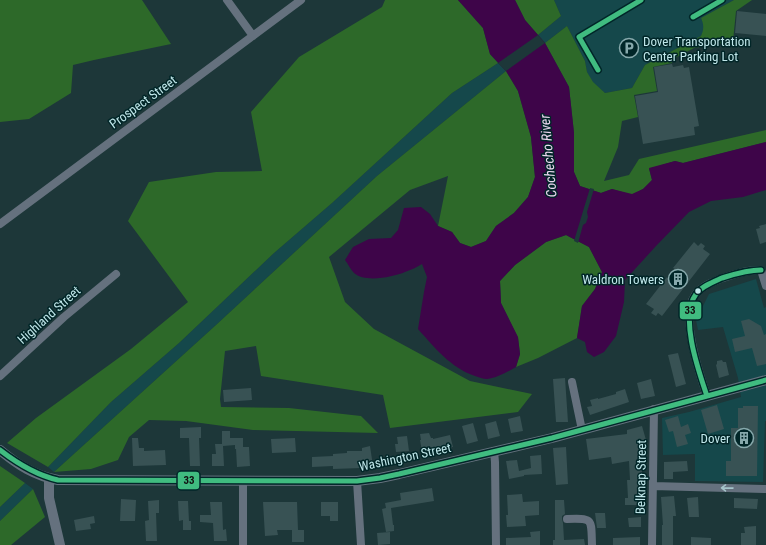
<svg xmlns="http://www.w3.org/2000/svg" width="766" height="545" font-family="'Roboto Condensed',sans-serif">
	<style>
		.built { fill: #15484b }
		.green { fill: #2d6929 }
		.water { fill: #3e0549 }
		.pier { fill: #1d3739 }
		.building { fill: #385254 }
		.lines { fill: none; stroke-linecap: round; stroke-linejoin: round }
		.minor { stroke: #65717e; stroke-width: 8 }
		.tertiary { stroke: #65717e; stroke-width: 10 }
		.bus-1-casing { stroke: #012628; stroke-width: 8 }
		.bus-1 { stroke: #40bc80; stroke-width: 5 }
		.oneway { stroke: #a5c4ca }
		.bus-dot { fill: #c0e7ea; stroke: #012628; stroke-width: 1.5 }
		.labels { text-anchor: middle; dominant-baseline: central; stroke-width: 3; stroke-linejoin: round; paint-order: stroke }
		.poi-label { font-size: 13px; fill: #c0e7ea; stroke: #012628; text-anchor: end }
		.street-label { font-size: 13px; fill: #c0e7ea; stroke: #012628 }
		.water-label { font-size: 14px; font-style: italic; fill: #ecd8f0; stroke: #012628 }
		.line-badge { stroke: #012628; stroke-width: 1.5 }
		.pale-badge-label { font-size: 11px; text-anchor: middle; font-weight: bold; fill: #111 }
	</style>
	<rect width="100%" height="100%" fill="#1d3739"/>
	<path class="built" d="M554 0H734L701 18 704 24V30L701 36 645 65 632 88 605 93 592 82 587 72 585 61 567 26 545 43 538 35 561 16Z
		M498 63 506 71 377 176 216 325 54 472 48 467 111 402 179 343 274 253 332 203 452 93Z
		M756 279 764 308 766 307V421H765L763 482 695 481V454L663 455 662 418 689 412 741 397 738 378 723 327 698 330 696 320 709 294Z
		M25 483 33 489 0 521V507Z"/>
	<path class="green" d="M0 0H142L171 44 94 60 73 65 71 93 29 119 0 122Z
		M385 0H458L483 28 490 54 498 63 452 93 332 203 274 253 179 343 111 402 48 467 7 443 36 418 131 349 188 302 128 221 149 182 216 172 262 171 251 112 299 57 382 7Z
		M515 0H554L561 16 538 35 525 20Z
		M734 0H752L736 11 733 41 694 48 671 60 672 63 653 67 657 91 634 95 638 117 622 121 618 147 604 181 629 175 639 159 766 130V142L683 163 675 161 649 169 652 180 643 189 632 195 612 189 601 193 580 186 574 172V133L569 87 545 43 567 26 585 61 587 72 593 82 605 93 632 88 645 65 701 36C704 29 704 25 701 18Z
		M506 71 518 91 531 137 535 177 528 197 514 213 496 226 486 241 471 247 460 243 452 232 438 226 448 176 410 190 329 257 345 302 374 329 470 381 532 394 518 412 390 428 383 395 261 376 256 346 225 351 220 399 221 407 289 408 361 416 378 433 253 430 186 421 149 420 129 437 118 460 91 469 54 472 216 325 377 176Z
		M566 235 589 247 602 272 595 289 582 306 577 338 538 358 516 367 520 354 518 338 501 303 500 281 515 265 546 242Z
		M0 466 25 483 0 507Z
		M33 489 45 517 11 545H0V521Z"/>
	<path class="water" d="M458 0H515L525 20 545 43 569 87 574 133V172L580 186 601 193 612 189 632 194 643 189 652 180 649 168 675 161 683 163 766 142V190L743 197 711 201 689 212 656 246 625 280 624 302 616 336 604 352 594 357 587 352 585 342 577 338 582 306 595 289 602 272 589 247 566 235 546 242 515 265 500 281 501 303 518 337 520 354 516 367C507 372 497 378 487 379 483 379 479 377 475 376 451 368 434 347 418 329L424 292 427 277 422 264C417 267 411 270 405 272 393 277 365 283 354 273 351 270 348 264 345 260L353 247 369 239 391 238 398 230 404 208 421 207 430 214 438 226 452 232 460 243 471 247 486 241 496 226 514 213 528 197 535 177 531 137 518 91 506 71 490 54 483 28Z"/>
	<path class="pier" d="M538 35 545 43 506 71 498 63Z
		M590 188 594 189 587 212 588 217 586 223 583 225 578 243 574 241Z"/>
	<path class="building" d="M737 11 766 14V36L735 33Z
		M672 64 673 67 683 65 684 68 689 67 699 126 694 127 695 135 643 144 635 96 658 92 654 67Z
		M766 224V242L760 244 756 229 760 228 759 226Z
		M694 242 698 246 701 243 705 246 703 249 710 254 662 316 658 313 656 316 651 313 654 309 646 304 667 277 668 278 675 269 673 268Z
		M749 319 761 326 764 335 766 334V364L757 366 752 348 735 352 732 339 745 336 741 321Z
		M678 353 686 384 676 387 668 355Z
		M722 360 723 362H726L729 375 719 378 716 365 717 364V361Z
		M565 378 568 422H556L553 379Z
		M651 379 655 396 641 399 637 383Z
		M251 388 252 400 224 402 223 390Z
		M625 389 629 402 590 415 587 407 592 406 590 400 598 398V399L616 394V392Z
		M717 405 724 429 708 434 701 410Z
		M743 406H758L757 476H726V461H731V428H738V408H743Z
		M520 416 523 431 511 433 508 419Z
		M678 416 681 427 688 424 691 433 685 435 688 444 677 447 673 431 669 432 665 420Z
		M496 421 500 436 488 439 485 424Z
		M473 423 478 441 467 444 462 426Z
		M642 426 646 440 643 441 644 457 641 458 643 487 642 505H625V498H628L627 480H630L629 461 612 464 611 457 589 460 586 439 627 434V430Z
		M201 427V438H199L200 466H190L189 438H180V428Z
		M222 431H230V438H243V447H249L250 466 237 467 236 449H235V445L223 446 224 466H212V454H216L215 444H222Z
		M429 433 431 438H433V439L450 435 453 447 441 449V447L422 451 420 440H421L420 434Z
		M407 436 409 451 396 452 395 444H398L397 437Z
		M132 438H138L139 448H144V451L165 450 166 465 133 466Z
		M295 438 296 452 272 453 271 439Z
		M370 446 373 466 361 468 333 469V466L312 467V457L333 456V454L347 453V451H362V448Z
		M566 447 568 484 556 485 553 448Z
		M541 455 542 474 524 475V476L509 479 506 461 517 460 519 471 531 468 530 456Z
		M687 461 688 471 673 472V479H664V462Z
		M432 488 434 501 391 508 393 525H394V531L386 532 382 509 386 508 385 503 401 500 400 493Z
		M522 494 523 502 539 501V515L525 516 526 526 507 527 506 515H508L507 495Z
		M674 496 676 516H673V545H662V525H663L661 497Z
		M698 497 699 517H689L687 498Z
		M734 498 758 499 757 509 734 508Z
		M121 499 136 500 135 521H120Z
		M159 500V513H156L157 541H146L145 521 149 520 148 501Z
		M555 500H564L565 514 562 516V519L563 523 564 540 584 539 585 545H553V540H555Z
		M178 501H188L189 521H191V530H183V520L179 521Z
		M210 502H222L223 530 226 529 227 541H214L213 523 200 522V515H211Z
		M263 502H297L298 530H304V542H292V530H277L278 535 265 536Z
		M321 502H338V521H330V516H321Z
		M595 513H605L606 528H597Z
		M94 516 95 523 90 524 91 529 76 531 74 520Z
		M641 517V527H629L628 518Z
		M756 526V545H741V533H745L744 527Z
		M540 531V545H506V538L531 537 530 532Z
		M390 532V544L378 545 377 533Z
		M640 537V545H613V538Z
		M691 537 711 538V545H691Z"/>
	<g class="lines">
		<path class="minor" d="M227 0 253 36
			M0 224 301 0
			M0 376 64 317 116 274
			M572 382 582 430
			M707 396C699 373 680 316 695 295 702 286 712 282 723 278 734 274 749 269 761 270L766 286
			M494 451 495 462 496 545
			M357 481 361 545
			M653 486 766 489
			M567 519C594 518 591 519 592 545
			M243 545V481
			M652 545 654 409"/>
		<path class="tertiary" d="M0 450C18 465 35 476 58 480L357 481 380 478 399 474 552 438 766 380
			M49 479V498L60 545"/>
		<defs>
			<path id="bus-1" d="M693 17 722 0
				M598 70 579 37 641 0
				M707 396C699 372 679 317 696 294 702 286 713 282 722 278 735 274 747 270 761 270
				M0 450C18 464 36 475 58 480L357 481 380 478 399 474 552 438 766 380"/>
		</defs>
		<use href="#bus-1" class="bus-1-casing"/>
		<use href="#bus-1" class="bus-1"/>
	</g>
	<defs><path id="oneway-shaft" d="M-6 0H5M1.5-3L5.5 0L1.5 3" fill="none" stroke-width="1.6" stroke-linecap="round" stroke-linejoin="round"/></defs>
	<use class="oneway" href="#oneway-shaft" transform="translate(727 488) rotate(-179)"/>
	<defs>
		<symbol id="parking-ring" viewBox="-11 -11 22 22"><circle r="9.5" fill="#012628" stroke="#87a9ac" stroke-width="1.5"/><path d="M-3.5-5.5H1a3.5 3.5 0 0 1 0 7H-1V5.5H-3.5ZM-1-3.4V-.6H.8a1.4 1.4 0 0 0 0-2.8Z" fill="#87a9ac"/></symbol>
		<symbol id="building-ring" viewBox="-11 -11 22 22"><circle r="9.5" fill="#012628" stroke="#87a9ac" stroke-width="1.5"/><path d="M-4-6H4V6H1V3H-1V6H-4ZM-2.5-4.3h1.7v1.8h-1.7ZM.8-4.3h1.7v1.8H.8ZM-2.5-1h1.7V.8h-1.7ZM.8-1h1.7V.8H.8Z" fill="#87a9ac"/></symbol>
	</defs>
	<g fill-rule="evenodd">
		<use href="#parking-ring" x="618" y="37" width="22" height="22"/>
		<use href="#building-ring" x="667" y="268" width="22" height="22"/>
		<use href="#building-ring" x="733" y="427" width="22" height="22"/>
	</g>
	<circle class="bus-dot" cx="698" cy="291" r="3.5"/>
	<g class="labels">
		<g class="poi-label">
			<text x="643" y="41" text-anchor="start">Dover Transportation<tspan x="643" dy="15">Center Parking Lot</tspan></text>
			<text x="664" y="279">Waldron Towers</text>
			<text x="730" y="438">Dover</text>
		</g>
		<g class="street-label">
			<text transform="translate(143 102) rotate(-36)">Prospect Street</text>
			<text transform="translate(49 315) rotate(-42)">Highland Street</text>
			<text transform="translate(405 457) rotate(-12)">Washington Street</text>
			<text transform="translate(641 477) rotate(-89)">Belknap Street</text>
		</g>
		<g class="water-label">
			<text transform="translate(548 156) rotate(-95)">Cochecho River</text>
		</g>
	</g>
	<g class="line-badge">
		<rect x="679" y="301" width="23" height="19" rx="4" fill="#40bc80"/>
		<rect x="177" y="471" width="23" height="19" rx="4" fill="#40bc80"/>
	</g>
	<g class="pale-badge-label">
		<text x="690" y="314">33</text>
		<text x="189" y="484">33</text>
	</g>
</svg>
